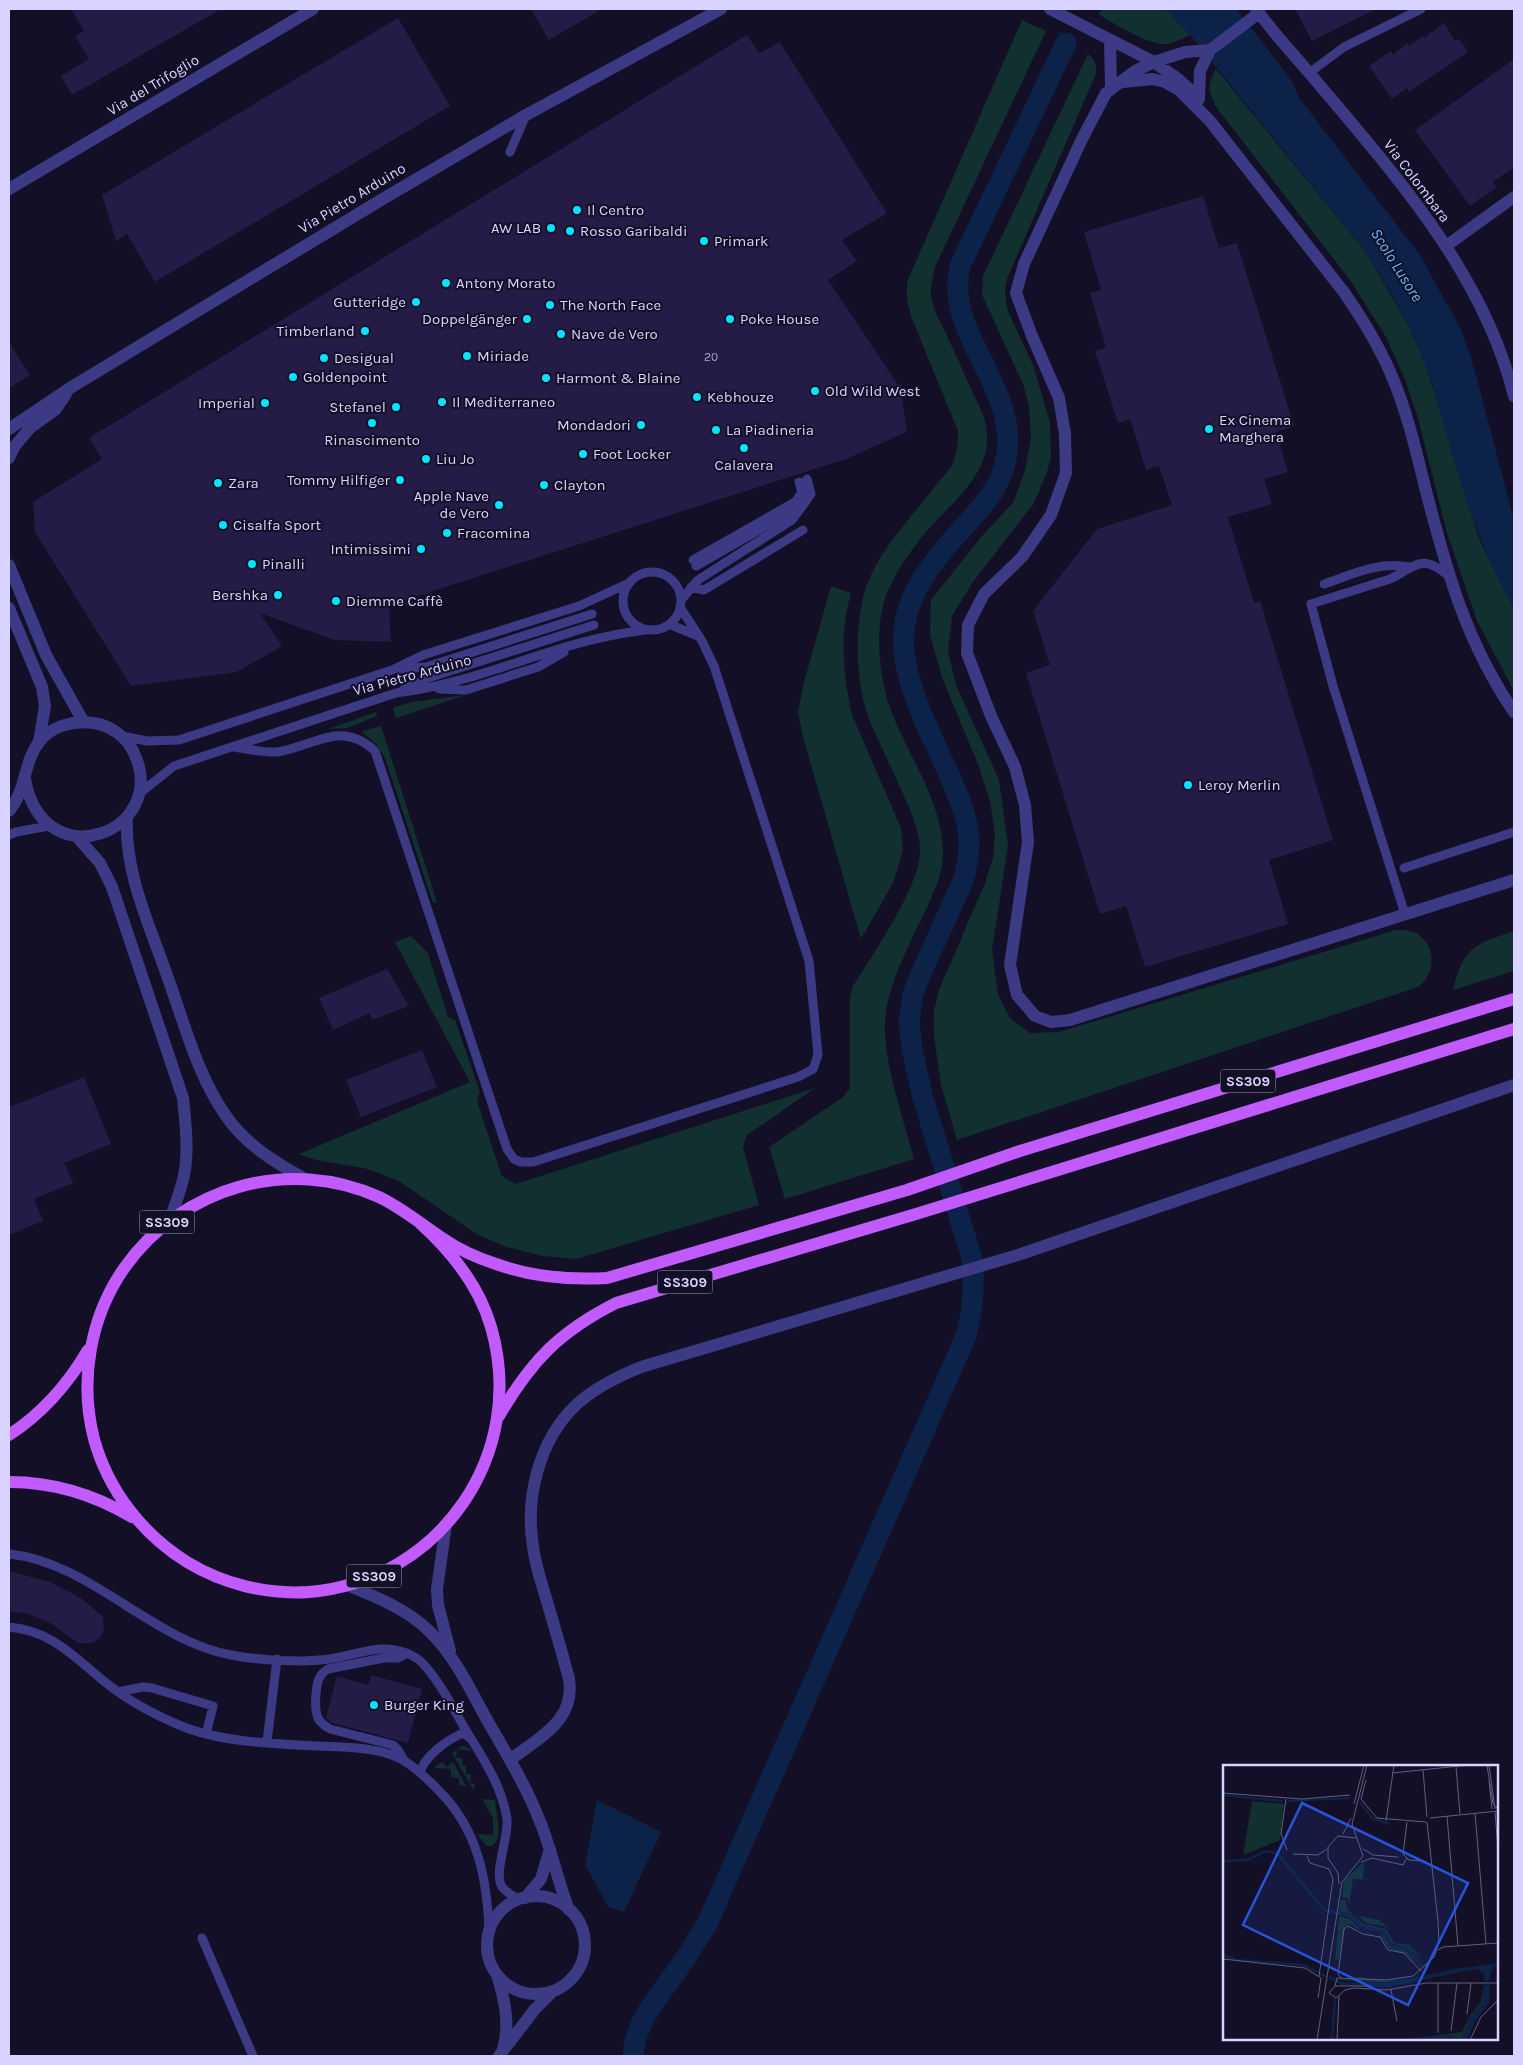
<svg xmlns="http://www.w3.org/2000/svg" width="1523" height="2065" font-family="Karla,sans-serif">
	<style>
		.green { fill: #12302f }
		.water { fill: #0c2248 }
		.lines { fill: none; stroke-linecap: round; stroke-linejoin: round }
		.canal { stroke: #0c2248; stroke-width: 21 }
		.building { fill: #241b47 }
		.service { stroke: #3d3a85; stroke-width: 9 }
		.minor { stroke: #3d3a85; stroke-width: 12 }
		.tertiary { stroke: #3d3a85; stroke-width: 12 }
		.primary { stroke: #c25bff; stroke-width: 12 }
		.poi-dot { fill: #00e5ff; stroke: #130f26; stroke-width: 2 }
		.labels { text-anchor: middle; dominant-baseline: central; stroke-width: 4; stroke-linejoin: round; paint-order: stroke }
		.number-label { font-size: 12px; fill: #aca6d1 }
		.shield { fill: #130f26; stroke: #9e99be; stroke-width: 1 }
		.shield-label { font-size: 14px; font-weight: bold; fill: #d9d4ff }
		.street-label { font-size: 15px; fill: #d9d4ff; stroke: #130f26 }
		.poi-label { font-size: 15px; fill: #d9d4ff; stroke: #130f26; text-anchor: start }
		.water-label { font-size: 16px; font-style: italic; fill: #62b6ff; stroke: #130f26 }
		.inset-river { fill: none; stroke: #0c2248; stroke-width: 2.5 }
		.inset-road { fill: none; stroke: #625e7d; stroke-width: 1 }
		.view { fill: #2655da; fill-opacity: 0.15; stroke: #2655da; stroke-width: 2.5 }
		.inset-edge { fill: none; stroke: #d9d4ff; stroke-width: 2.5 }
	</style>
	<rect width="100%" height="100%" fill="#130f26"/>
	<path class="green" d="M1103 9H1166L1190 35C1183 38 1175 43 1168 44 1148 46 1115 24 1098 14Z
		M1022 20 1046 31 935 267C933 278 929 290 932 301 935 313 942 325 947 336 956 355 964 374 973 393 979 406 987 420 987 434 990 476 948 506 924 534 907 556 888 582 882 610 876 639 880 677 889 705 906 754 941 797 943 850 944 869 936 887 928 905 913 938 886 986 885 1022 883 1062 904 1120 914 1159L785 1199 769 1147 843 1097 850 1088V998L852 988C872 955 918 890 920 853 921 829 908 806 899 785 889 762 877 739 868 716 856 682 855 638 862 603 870 559 907 523 933 489 939 481 947 473 952 465 957 454 958 443 958 431L911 316 907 300V282Z
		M1088 54C1095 59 1098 67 1095 76L1007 279 1005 290 1007 309 1033 365 1050 422 1051 457 1047 472 1034 503 973 582 952 616 948 651 956 685 999 780 1008 845 992 950 998 995 1010 1018 1030 1033 1059 1032 1396 930C1403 930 1413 930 1419 935 1437 949 1435 974 1418 987L957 1140 941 1085 934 1035V1011L939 990 985 883 993 858 995 834 990 801 979 767 942 677 930 635 931 600 982 536 1013 503 1025 471 1031 437 1029 406 1023 384 982 295 983 276Z
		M1216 69 1366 252 1407 323 1424 360 1444 422 1456 467 1480 541 1514 608V691L1477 621 1447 533 1418 418 1404 377 1386 337 1350 280 1216 107C1208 89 1207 86 1216 69Z
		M831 586 851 593C839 635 843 673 852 715L901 828 903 850 893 883 861 939 803 737 798 712 804 682Z
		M466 695 396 718 393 708 411 702Z
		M376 712 377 716 348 728 328 729Z
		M381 726 437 902 433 903 385 758 377 745 363 733V731Z
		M1514 931V971L1453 990C1463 946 1476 944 1514 931Z
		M411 936 428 953 448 1017 455 1020 480 1092 477 1101 502 1176 516 1184 815 1088 747 1135 743 1147 759 1205 576 1259 543 1256 507 1247 478 1235 399 1181 368 1169 316 1160 299 1154 470 1082 395 942Z
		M462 1746 467 1747 472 1751 457 1749 456 1757 463 1759 462 1765 466 1766V1774L471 1775 470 1783 475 1784 474 1791 452 1753Z
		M442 1762 447 1767 453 1762 466 1786 459 1785V1778L451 1777V1769L433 1768Z
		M482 1799 495 1800C496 1812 504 1839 492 1846H486L477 1834 493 1835V1818Z"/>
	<path class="water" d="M1166 9H1236L1291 79 1300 99 1420 255 1460 328 1471 357 1514 519V608C1489 565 1471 517 1456 468 1445 432 1438 394 1423 359 1408 321 1387 286 1366 252L1190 35Z
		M597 1800 661 1832 624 1912 608 1907 585 1865Z"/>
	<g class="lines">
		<path class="canal" d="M633 2056C635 2018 663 1992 683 1962 691 1950 698 1938 706 1926L966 1336C973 1310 975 1286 972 1259L923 1098 912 1049 909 1021 913 994 918 980 963 881C967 867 970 852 969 837 967 816 959 798 951 779 934 741 912 700 905 659 895 601 933 561 969 521 985 504 999 487 1005 464 1023 388 943 336 960 266L1066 43"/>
	</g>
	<path class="building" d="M71 9H221L72 95 61 76 89 59 75 36 84 31Z
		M531 9H602L549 40Z
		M1295 9H1376L1312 41Z
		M398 18 450 106 155 282 127 234 116 241 102 195Z
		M1444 23 1455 41 1459 39 1468 52 1409 92 1407 88 1392 99 1369 66 1391 51 1393 55 1407 43 1409 46 1423 36 1424 38Z
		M747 35 759 53 780 42 887 213 842 240 857 261 828 280 901 389 907 432 846 459 389 605 391 642 334 640 260 613 282 646 237 672 131 686 35 532 33 502 102 459 89 438Z
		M1514 59V167L1493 182 1497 187 1470 206 1415 130Z
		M1203 196 1219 248 1237 243 1294 426 1276 432 1288 472 1264 479 1272 504 1228 517 1254 603 1260 601 1333 840 1269 860 1288 924 1145 967 1126 906 1100 914 1026 673 1050 665 1033 611 1097 529 1172 505 1159 466 1146 470 1130 419 1118 423 1095 351 1106 348 1090 293 1101 290 1084 232Z
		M9 342 30 375 9 388Z
		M387 969 409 1006 372 1020 370 1013 333 1030 319 998Z
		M422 1050 437 1087 361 1117 346 1080Z
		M84 1077 111 1144 64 1163 73 1183 34 1199 43 1221 9 1235V1107Z
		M9 1571 50 1582 81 1598 103 1617 104 1628 101 1637 92 1643H78L52 1624 29 1614 9 1611Z
		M371 1675 422 1689 408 1743 332 1723 326 1718 337 1676 368 1685Z"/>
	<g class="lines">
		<path class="service" d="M1309 73 1344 47 1421 9
			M510 152 526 115
			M693 560 795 502 802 492 799 482
			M696 566 804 504 811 494 807 479
			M623 601a29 29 0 1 1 58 0a29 29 0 1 1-58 0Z
			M1324 584C1351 575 1379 561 1409 567
			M691 587 704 590 803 530
			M681 600 698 580 792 520 804 504
			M671 625 698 636
			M399 669 426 667 592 614
			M439 689 466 690 538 667 564 652
			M403 690 428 678 594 625
			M122 736 147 741 179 740 392 670 423 655 579 606 629 583
			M234 747C247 749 264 753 277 752 315 746 341 719 375 751L507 1149 514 1159 521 1162H533L798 1077 813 1069 818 1055 809 961 714 666 702 641 680 607
			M140 793 174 766 396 693C482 683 560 639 646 630
			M9 835 16 832 49 826
			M1404 868 1514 832
			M1405 914 1333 686 1311 604 1390 579C1416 567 1420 552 1449 576
			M9 1554C90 1562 151 1640 231 1655 257 1660 302 1663 329 1659 346 1657 364 1650 381 1649 396 1648 416 1654 425 1666 441 1684 452 1706 464 1727 481 1755 502 1785 507 1819 509 1838 492 1876 503 1888 507 1893 513 1896 518 1899
			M9 1627C52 1631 73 1656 105 1682 127 1700 153 1714 179 1725 218 1742 275 1744 317 1746 342 1747 377 1747 399 1758 415 1766 430 1781 442 1794 478 1831 487 1880 489 1929
			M118 1692 143 1687 152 1688 213 1706 206 1734
			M267 1742 277 1659
			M405 1762 398 1750 393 1745 330 1729C325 1726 320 1723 318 1718 314 1709 315 1681 322 1674 322 1673 328 1669 328 1669L384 1658H398L407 1653
			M420 1773C424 1756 447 1740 463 1733L471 1739
			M202 1938 253 2056"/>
		<path class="minor" d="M1050 9 1154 62 1178 79 1192 92
			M1256 9C1275 35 1296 57 1317 82 1396 176 1484 274 1514 396
			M1110 41 1111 88
			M1210 50 1185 52 1154 62 1135 71 1106 93 1082 139 1024 264 1016 293 1032 336 1059 398 1065 434 1066 473 1051 515 1022 557 984 594 968 625 967 653 991 716 1015 767 1025 805 1028 842 1010 965 1017 995 1035 1016 1051 1022 1070 1020 1514 880
			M1123 82 1152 79 1165 82 1179 90 1210 121 1343 291C1362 318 1378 344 1391 374 1407 411 1416 451 1426 491 1447 572 1466 642 1514 712
			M1199 99 1200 71 1210 50 1259 13
			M9 189 313 9
			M1446 246 1514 197
			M9 429 70 388 386 197 526 115 721 9
			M9 458 14 447 30 428 55 410 66 394
			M9 565 46 655 83 721
			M9 608 42 687 45 706 39 742
			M446 1525 437 1589 438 1605 450 1651
			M347 1585C376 1597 407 1609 429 1631 455 1656 470 1689 487 1720 506 1753 527 1787 541 1824 552 1852 558 1882 569 1910
			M510 1760C538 1738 576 1721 569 1679 562 1652 554 1625 546 1598 541 1581 535 1564 533 1546 525 1498 539 1440 576 1405 594 1388 619 1376 641 1367L1021 1254 1514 1085
			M487 1945a49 49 0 1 1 98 0a49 49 0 1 1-98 0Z
			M525 1898 541 1879 550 1849
			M498 1978C505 2001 510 2025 503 2049
			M499 2056 535 2009 551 1993"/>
		<path class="tertiary" d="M9 811C27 789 23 763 39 742 51 726 74 720 93 723 110 725 127 737 134 753 171 832 43 880 25 779
			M127 817C124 874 151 928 169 981 185 1026 198 1076 226 1116 246 1145 276 1163 305 1179
			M77 837 100 863 112 887 183 1098C185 1119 188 1140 186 1160 185 1181 176 1201 170 1220"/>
		<path class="primary" d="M420 1223C452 1252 479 1285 491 1327 528 1454 440 1581 309 1592 267 1595 223 1584 187 1562 142 1534 108 1490 94 1439 79 1381 90 1316 125 1267 182 1187 289 1156 379 1197 402 1208 421 1224 442 1238 458 1249 477 1258 496 1264 532 1277 569 1280 607 1278L907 1190 1020 1151 1514 999
			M499 1416C531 1361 559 1332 616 1303L916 1214 1514 1029
			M9 1435C43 1413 68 1384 88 1350
			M9 1482C54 1482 93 1494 132 1517"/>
	</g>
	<g class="poi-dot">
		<circle cx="577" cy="210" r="5"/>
		<circle cx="551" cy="228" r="5"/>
		<circle cx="570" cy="231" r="5"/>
		<circle cx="704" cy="241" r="5"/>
		<circle cx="446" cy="283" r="5"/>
		<circle cx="416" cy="302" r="5"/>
		<circle cx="550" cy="305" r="5"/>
		<circle cx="527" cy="319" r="5"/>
		<circle cx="730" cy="319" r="5"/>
		<circle cx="365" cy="331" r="5"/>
		<circle cx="561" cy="334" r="5"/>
		<circle cx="467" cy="356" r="5"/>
		<circle cx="324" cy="358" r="5"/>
		<circle cx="293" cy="377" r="5"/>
		<circle cx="546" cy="378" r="5"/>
		<circle cx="815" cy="391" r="5"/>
		<circle cx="697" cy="397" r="5"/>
		<circle cx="442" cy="402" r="5"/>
		<circle cx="265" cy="403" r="5"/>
		<circle cx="396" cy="407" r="5"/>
		<circle cx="372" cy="423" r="5"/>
		<circle cx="641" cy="425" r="5"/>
		<circle cx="1209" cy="429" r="5"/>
		<circle cx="716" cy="430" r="5"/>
		<circle cx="744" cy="448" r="5"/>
		<circle cx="583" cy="454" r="5"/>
		<circle cx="426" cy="459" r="5"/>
		<circle cx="400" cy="480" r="5"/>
		<circle cx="218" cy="483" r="5"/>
		<circle cx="544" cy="485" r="5"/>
		<circle cx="499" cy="505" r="5"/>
		<circle cx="223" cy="525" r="5"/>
		<circle cx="447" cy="533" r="5"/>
		<circle cx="421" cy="549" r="5"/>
		<circle cx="252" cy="564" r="5"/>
		<circle cx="278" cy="595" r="5"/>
		<circle cx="336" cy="601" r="5"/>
		<circle cx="1188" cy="785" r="5"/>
		<circle cx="374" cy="1705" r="5"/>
	</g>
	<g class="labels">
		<g class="number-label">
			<text x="711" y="357">20</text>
		</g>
		<g class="shield">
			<rect x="1220.5" y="1069.5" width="55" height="23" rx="4"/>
			<rect x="139.5" y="1210.5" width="55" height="23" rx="4"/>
			<rect x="657.5" y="1270.5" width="55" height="23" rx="4"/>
			<rect x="346.5" y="1564.5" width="55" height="23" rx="4"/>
		</g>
		<g class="shield-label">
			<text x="1248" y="1081">SS309</text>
			<text x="167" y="1222">SS309</text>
			<text x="685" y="1282">SS309</text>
			<text x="374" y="1576">SS309</text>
		</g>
		<g class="street-label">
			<text transform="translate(153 85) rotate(-31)">Via del Trifoglio</text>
			<text transform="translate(1417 181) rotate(53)">Via Colombara</text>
			<text transform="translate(352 198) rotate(-31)">Via Pietro Arduino</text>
			<text transform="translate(412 675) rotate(-15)">Via Pietro Arduino</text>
		</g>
		<g class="poi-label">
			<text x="587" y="210">Il Centro</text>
			<text x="541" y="228" text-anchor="end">AW LAB</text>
			<text x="580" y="231">Rosso Garibaldi</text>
			<text x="714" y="241">Primark</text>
			<text x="456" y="283">Antony Morato</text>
			<text x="406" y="302" text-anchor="end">Gutteridge</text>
			<text x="560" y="305">The North Face</text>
			<text x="517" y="319" text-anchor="end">Doppelgänger</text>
			<text x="740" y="319">Poke House</text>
			<text x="355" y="331" text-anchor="end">Timberland</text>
			<text x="571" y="334">Nave de Vero</text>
			<text x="477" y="356">Miriade</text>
			<text x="334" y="358">Desigual</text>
			<text x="303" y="377">Goldenpoint</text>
			<text x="556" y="378">Harmont &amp; Blaine</text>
			<text x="825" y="391">Old Wild West</text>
			<text x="707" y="397">Kebhouze</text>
			<text x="452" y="402">Il Mediterraneo</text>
			<text x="255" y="403" text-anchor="end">Imperial</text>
			<text x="386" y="407" text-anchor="end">Stefanel</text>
			<text x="1219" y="420">Ex Cinema<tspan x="1219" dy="17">Marghera</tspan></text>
			<text x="631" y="425" text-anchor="end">Mondadori</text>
			<text x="726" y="430">La Piadineria</text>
			<text x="372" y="440" text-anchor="middle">Rinascimento</text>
			<text x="593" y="454">Foot Locker</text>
			<text x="436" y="459">Liu Jo</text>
			<text x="744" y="465" text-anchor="middle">Calavera</text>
			<text x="390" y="480" text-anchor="end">Tommy Hilfiger</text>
			<text x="228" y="483">Zara</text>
			<text x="554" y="485">Clayton</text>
			<text x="489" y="496" text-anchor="end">Apple Nave<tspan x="489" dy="17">de Vero</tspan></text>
			<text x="233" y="525">Cisalfa Sport</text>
			<text x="457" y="533">Fracomina</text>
			<text x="411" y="549" text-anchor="end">Intimissimi</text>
			<text x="262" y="564">Pinalli</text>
			<text x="268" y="595" text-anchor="end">Bershka</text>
			<text x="346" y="601">Diemme Caffè</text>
			<text x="1198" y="785">Leroy Merlin</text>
			<text x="384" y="1705">Burger King</text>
		</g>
		<g class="water-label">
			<text transform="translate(1397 265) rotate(58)">Scolo Lusore</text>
		</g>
	</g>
	<g transform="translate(1223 1765)">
		<rect width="275" height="275" fill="#130f26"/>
		<path d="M29 36 61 39 57 75 20 90ZM141 97 140 114 154 115 130 114 126 141 125 134 119 132 121 115ZM118 135H123L124 144 140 159 163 164 171 178 187 180 203 199 185 182 169 179 161 165 140 161 128 149 116 146ZM116 151 127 154 139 166 160 170 167 182 184 186 198 203 182 188 166 184 156 169 143 168 126 159 121 163 116 194 112 196ZM136 151 156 155 165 162 143 158ZM137 212 164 216 192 213 164 218 113 215ZM261 220 260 238 249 250 239 273 178 275 239 267 248 249 258 237Z" fill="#12302f"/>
		<path d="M275 198 268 206 266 216H261V208L253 204 165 222 118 220 106 214V210L119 217 167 218 231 204ZM261 220H267L266 238 253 255 244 275H238L249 250 260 238Z" fill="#0c2248"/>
		<path class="inset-river" d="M0 30 60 36M65 36 126 33M137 37 149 53 166 59M0 96 25 95 42 86 54 88 101 145 127 151 140 163 159 166 168 181 185 184 200 202M0 190 13 195 81 200 104 212M109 275 112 234M193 275 222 270 238 275"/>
		<path class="inset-road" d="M264 0 270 39 275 44M266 0 272 44M233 2 237 49M200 5 204 52M169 8 246 0M143 15 138 34 154 53 203 57M266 16 269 44M0 28 79 34 127 30M63 34 58 69 64 85M131 39 141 0M272 47 275 83M252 48 263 179M224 51 235 181M207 53 275 46M163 56 171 0M184 57 180 89 186 95 201 96 209 102M120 69 128 53M140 84 150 90 175 92M70 89 95 90 104 84M84 91 87 98 106 104 110 114 96 211M138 97 149 93 180 100 184 93M116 119 115 108 105 93V82L115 71 133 73M215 185 220 182 275 178M0 194 82 203 98 213 95 233M118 213 115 209 121 164 125 161 140 169 157 172 165 185 181 188 198 206M215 218V268M112 221 114 213 164 215 190 211 211 192 216 178 215 156 204 57M153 224 142 221H112L106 228 113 233 122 225 131 223 164 225 203 218H275M168 225 174 256M244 249 248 218M228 266 234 218M94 275 119 117 140 91 129 59 144 0M114 275 116 231M247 275 258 252 275 235"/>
		<path class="view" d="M79 38 245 118 185 240 20 160Z"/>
		<rect width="275" height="275" class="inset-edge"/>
	</g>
	<rect width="1523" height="2065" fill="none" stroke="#d9d4ff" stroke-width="20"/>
</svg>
